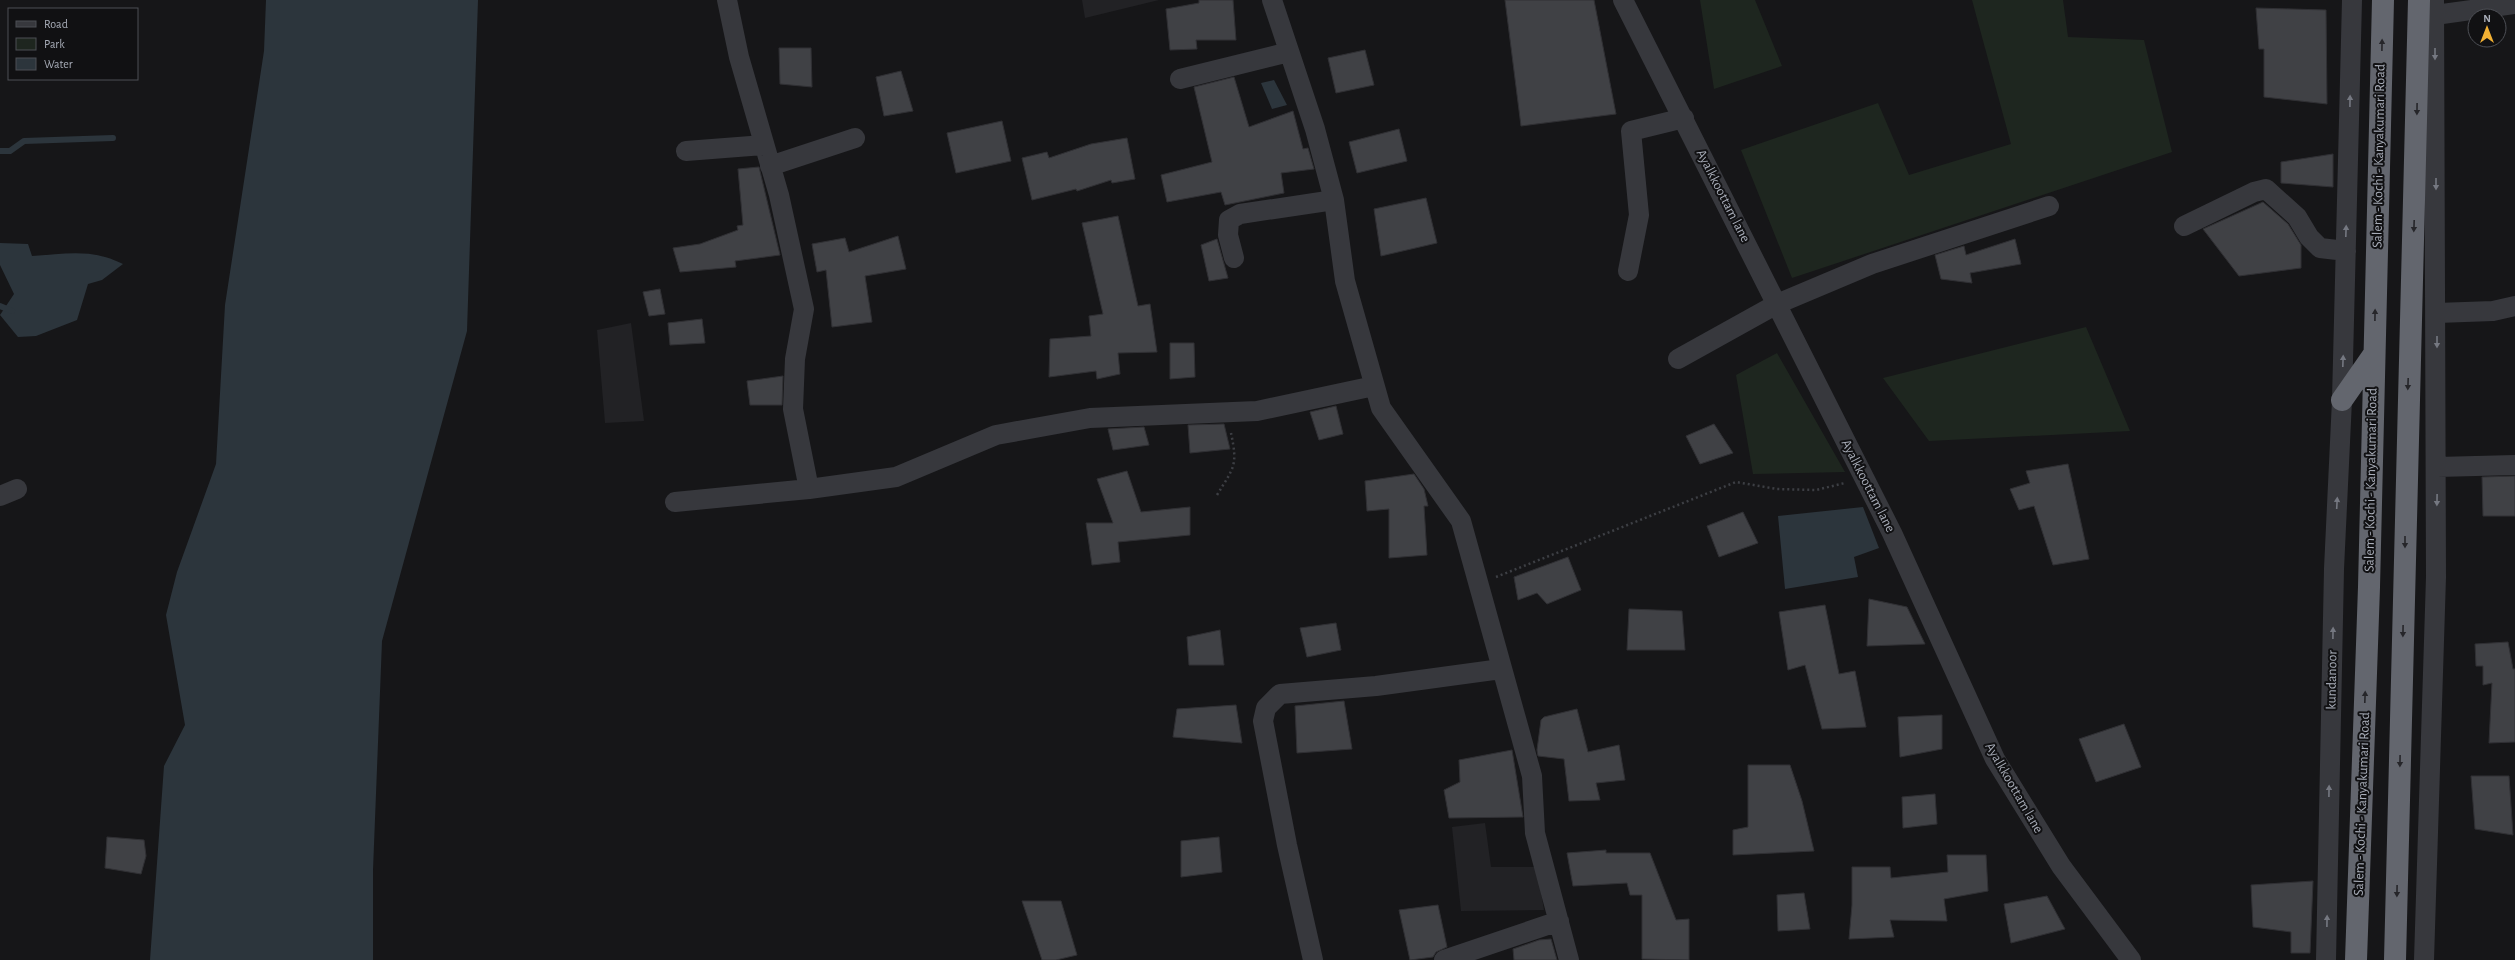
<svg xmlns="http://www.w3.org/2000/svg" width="2515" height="960" font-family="'Alegreya Sans',sans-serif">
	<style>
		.built { fill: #222225 }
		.green { fill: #1e261f }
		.water { fill: #2c353c }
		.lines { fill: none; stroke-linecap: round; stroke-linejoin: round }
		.stream { stroke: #2c353c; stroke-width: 6 }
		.building { fill: #404145; stroke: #303034 }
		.path { stroke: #3d3f44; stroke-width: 2.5; stroke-dasharray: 2 3; stroke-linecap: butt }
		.minor { stroke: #37383d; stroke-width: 20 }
		.highway { stroke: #63666e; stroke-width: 22 }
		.oneway { fill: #26262a }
		.oneway2 { fill: #757881 }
		.labels { text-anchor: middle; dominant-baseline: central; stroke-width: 4; stroke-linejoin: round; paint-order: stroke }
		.street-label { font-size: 14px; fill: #a8adb8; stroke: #111113 }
	</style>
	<rect width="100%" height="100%" fill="#161618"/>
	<path class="built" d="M1082 0H1159L1085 18Z
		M631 323 644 421 605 423 597 330Z
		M1485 823 1491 867H1537L1544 910 1461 911 1452 827Z"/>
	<path class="green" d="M1700 0H1755L1782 66 1714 89Z
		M1972 0H2063L2068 37 2144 40 2172 152 1792 278 1741 150 1878 103 1909 175 2011 144Z
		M2086 327 2130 431 1929 441 1883 378Z
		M1777 353 1845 472 1753 474 1736 375Z"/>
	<path class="water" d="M266 0H478L467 331 382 641 373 870V960H150L164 766 185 725 166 615 177 572 216 464 225 305 264 51Z
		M1274 80 1287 105 1272 109 1261 83Z
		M0 243 28 244 32 256C66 254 91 248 123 264L102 280 88 284 77 320 36 336 18 337 0 315 14 294 0 265Z
		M1863 507 1879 548 1854 557 1858 577 1785 589 1778 516Z"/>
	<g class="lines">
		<path class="stream" d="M0 151H10L24 141 113 138
			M0 306 12 311"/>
	</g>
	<path class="building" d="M1199 0H1233L1236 40H1196L1197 49 1170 50 1166 9 1199 3Z
		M1505 0H1594L1616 114 1521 126Z
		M2256 8 2326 10 2327 104 2264 97V49H2259Z
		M779 48H811L812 87 780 84Z
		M1365 50 1374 85 1336 93 1328 58Z
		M901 71 913 111 884 116 876 77Z
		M1234 77 1249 127 1293 111 1303 149 1308 148 1314 169 1281 173 1284 193 1225 205 1221 192 1167 202 1161 175 1212 162 1194 87Z
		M1002 121 1011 161 956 173 947 133Z
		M1399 129 1407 161 1357 173 1349 142Z
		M1127 138 1135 179 1112 183 1111 180 1077 191 1076 189 1032 200 1022 158 1047 152 1049 158 1091 144Z
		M2333 154V187L2281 183V162Z
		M759 167 780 255 735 261 736 267 680 272 673 248 700 244 738 230 737 226 743 225 738 169Z
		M1426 198 1437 243 1381 256 1374 209Z
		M2263 202 2288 224 2301 245V268L2239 276 2203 229Z
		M1118 216 1138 306 1150 304 1157 352 1118 353 1120 374 1097 379 1096 371 1049 377 1050 339 1091 336 1089 316 1103 314 1082 223Z
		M898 236 906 269 865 276 872 322 832 327 826 270 817 272 812 244 845 238 849 252Z
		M1217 239 1228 278 1209 281 1201 245Z
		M2015 239 2021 264 1970 273 1972 283 1941 279 1935 255 1964 246 1966 255Z
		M660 289 665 314 649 316 643 292Z
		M702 319 705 343 670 345 668 323Z
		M1170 343H1194L1195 377 1170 379Z
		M783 376 782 405H750L747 381Z
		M1336 406 1343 434 1319 440 1310 412Z
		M1224 424 1230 449 1190 453 1188 425Z
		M1714 424 1733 453 1700 464 1686 436Z
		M1144 427 1149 445 1113 450 1108 429Z
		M2068 464 2089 559 2053 565 2034 506 2019 510 2010 489 2030 483 2026 471Z
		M1127 471 1141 512 1190 507V535L1118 542 1120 562 1092 565 1086 523H1113L1097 479Z
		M1414 474 1424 489 1428 506H1424L1427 555 1389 558V509L1367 511 1365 481Z
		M2515 476V516H2483L2482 477Z
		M1743 512 1758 543 1719 557 1707 526Z
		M1568 557 1581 590 1547 604 1537 593 1518 600 1514 577Z
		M1869 599 1907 607 1925 644 1867 646Z
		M1825 605 1839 674 1855 671 1866 727 1822 729 1805 665 1788 670 1779 612Z
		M1629 609 1682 611 1685 650H1627Z
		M1336 623 1341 650 1307 657 1300 628Z
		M1220 630 1224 665H1189L1187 637Z
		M2508 642 2513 669H2515V742L2489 743 2492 683 2483 685V666H2476L2475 644Z
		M1344 701 1352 749 1297 753 1295 706Z
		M1236 705 1242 743 1173 737 1177 709Z
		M1577 709 1588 752 1619 745 1625 780 1596 783 1600 800 1569 801 1564 759 1538 756 1537 750 1541 720 1544 717Z
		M1942 715V749L1900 757 1898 717Z
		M2124 724 2141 767 2096 782 2079 739Z
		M1512 750 1523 817 1449 818 1444 790 1460 782 1459 760Z
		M1748 765H1790L1802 801 1814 851 1733 855V830L1748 827Z
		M2471 776H2509L2513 835 2475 829Z
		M1935 794 1937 824 1903 828 1902 797Z
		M107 837 144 840 146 856 141 874 105 868Z
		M1219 837 1222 872 1181 877V841Z
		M1606 850V853H1650L1676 920 1689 919V960L1642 959V895H1630L1627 883 1573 886 1567 853Z
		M1947 855H1986L1988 891 1944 899 1947 921 1890 920 1894 937 1849 939 1852 905V867H1890L1891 878 1948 872Z
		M2313 881 2310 953H2291V932L2253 927 2251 885Z
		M1804 893 1810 929 1778 931 1777 895Z
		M2047 896 2065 929 2011 943 2004 904Z
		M1022 901H1061L1077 955 1056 960H1042Z
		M1438 905 1447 947 1436 952 1433 957 1410 960 1399 910Z
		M1551 939 1557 960H1514L1513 949 1539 940Z"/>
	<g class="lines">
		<path class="path" d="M1217 495C1234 467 1238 466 1231 433
			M1496 577 1736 482 1777 489 1816 490 1845 483"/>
		<path class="minor" d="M727 0 739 57 779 195 804 309 795 359 793 409 809 489 896 477 996 435 1090 418 1257 411 1374 386
			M1272 0 1315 129 1334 200 1345 281 1381 408 1461 521 1532 776 1535 833 1569 960
			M1623 0 1892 533 1995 759 2061 866 2131 960
			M2435 15 2515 4
			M1180 79 1289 52
			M686 151 764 145
			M770 166 855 138
			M2184 226 2254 192 2266 189 2297 217 2309 237 2320 248 2346 251
			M1234 258 1228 235 1229 220 1240 214 1334 200
			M1628 271 1639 215 1631 131 1684 118
			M2437 313 2493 311 2515 306
			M1678 359 1777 304 1872 264 2049 206
			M2437 467 2515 465
			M0 496 17 489
			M675 502 809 489
			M1313 960 1287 845 1263 721 1266 708 1280 694 1376 686 1501 669
			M1444 960 1559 921
			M2326 960 2334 569 2342 400 2352 0
			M2424 960 2436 577 2434 0"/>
		<path class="highway" d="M2342 400 2374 354
			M2356 960 2369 587 2383 0
			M2395 960 2419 0"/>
	</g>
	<defs><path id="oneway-solid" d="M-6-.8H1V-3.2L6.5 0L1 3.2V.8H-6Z"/></defs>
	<g class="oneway">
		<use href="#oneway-solid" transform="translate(2382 45) rotate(-89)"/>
		<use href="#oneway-solid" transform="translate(2417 109) rotate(91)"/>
		<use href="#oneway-solid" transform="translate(2414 226) rotate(92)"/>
		<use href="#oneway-solid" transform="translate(2375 315) rotate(-89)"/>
		<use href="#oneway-solid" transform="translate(2408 384) rotate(92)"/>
		<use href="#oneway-solid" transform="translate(2405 542) rotate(90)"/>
		<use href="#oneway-solid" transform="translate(2403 631) rotate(91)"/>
		<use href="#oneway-solid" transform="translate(2365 697) rotate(-88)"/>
		<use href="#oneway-solid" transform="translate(2400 761) rotate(91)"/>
		<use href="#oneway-solid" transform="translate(2397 891) rotate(91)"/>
	</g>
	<g class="oneway2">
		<use href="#oneway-solid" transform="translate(2435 54) rotate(90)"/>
		<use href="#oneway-solid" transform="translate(2350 101) rotate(-89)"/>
		<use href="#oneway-solid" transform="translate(2436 184) rotate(90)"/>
		<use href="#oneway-solid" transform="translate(2346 231) rotate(-88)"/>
		<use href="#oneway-solid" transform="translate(2437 342) rotate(90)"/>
		<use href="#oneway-solid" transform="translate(2343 361) rotate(-88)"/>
		<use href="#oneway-solid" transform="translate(2437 500) rotate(91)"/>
		<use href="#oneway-solid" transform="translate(2337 503) rotate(-87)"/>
		<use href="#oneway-solid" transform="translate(2333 633) rotate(-89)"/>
		<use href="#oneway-solid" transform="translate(2329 791) rotate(-89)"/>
		<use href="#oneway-solid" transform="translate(2327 921) rotate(-89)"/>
	</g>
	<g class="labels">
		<g class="street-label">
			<text transform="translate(2379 156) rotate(-89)">Salem - Kochi - Kanyakumari Road</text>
			<text transform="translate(1723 196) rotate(63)">Ayalkkoottam lane</text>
			<text transform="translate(2371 480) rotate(-89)">Salem - Kochi - Kanyakumari Road</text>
			<text transform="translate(1868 486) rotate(63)">Ayalkkoottam lane</text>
			<text transform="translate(2332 680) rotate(-89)">kundanoor</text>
			<text transform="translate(2014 788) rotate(60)">Ayalkkoottam lane</text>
			<text transform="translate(2362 804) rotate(-88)">Salem - Kochi - Kanyakumari Road</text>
		</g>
	</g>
	<rect x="8" y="8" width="130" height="72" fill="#111113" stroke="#4d4f55"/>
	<rect x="16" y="21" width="20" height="6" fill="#37383d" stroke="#4d4f55"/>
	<text x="44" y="28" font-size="12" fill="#a8adb8">Road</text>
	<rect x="16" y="38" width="20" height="12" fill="#1e261f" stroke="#4d4f55"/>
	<text x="44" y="48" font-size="12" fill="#a8adb8">Park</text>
	<rect x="16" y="58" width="20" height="12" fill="#2c353c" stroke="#4d4f55"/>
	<text x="44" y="68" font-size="12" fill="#a8adb8">Water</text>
	<g transform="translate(2487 28)"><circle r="19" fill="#111113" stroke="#4d4f55"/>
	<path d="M0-3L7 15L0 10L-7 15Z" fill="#f2b134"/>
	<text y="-6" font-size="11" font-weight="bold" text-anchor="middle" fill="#a8adb8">N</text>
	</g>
</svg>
